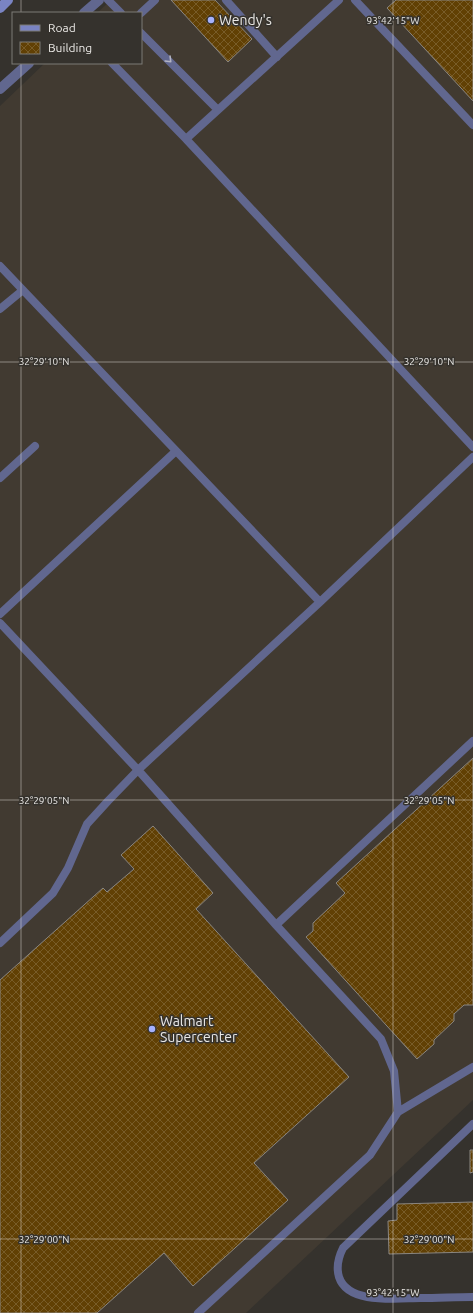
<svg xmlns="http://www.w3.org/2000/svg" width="473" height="1313" font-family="Ubuntu,sans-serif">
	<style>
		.built { fill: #413a31 }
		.building { fill: url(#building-cross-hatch); stroke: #8a8681 }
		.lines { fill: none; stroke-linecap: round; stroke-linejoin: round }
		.service { stroke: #61678f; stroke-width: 8 }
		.minor { stroke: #61678f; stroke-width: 10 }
		.secondary { stroke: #7a84c3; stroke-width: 10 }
		.oneway { stroke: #b3b4c3 }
		.ticks { fill: none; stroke: #eae8e5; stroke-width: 1; stroke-opacity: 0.45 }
		.poi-dot { fill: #a6b1fc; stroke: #35322d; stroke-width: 1.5 }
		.labels { text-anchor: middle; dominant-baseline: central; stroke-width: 3; stroke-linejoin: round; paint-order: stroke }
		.poi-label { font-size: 14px; fill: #eae8e5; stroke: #35322d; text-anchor: start }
		.ticks-label { font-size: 10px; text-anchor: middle; fill: #eae8e5; stroke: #35322d; stroke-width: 3; stroke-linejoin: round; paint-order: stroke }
	</style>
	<defs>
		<pattern id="building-cross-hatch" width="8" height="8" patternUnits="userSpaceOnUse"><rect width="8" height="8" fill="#614004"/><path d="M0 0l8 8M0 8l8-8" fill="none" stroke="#785c28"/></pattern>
	</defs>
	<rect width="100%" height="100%" fill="#35322d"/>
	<path class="built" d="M111 0H473V1100L246 1313H0V106L45 63H141V13H97Z"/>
	<path class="building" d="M171 0H215L252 39 228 62Z
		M396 0H473V101L387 8Z
		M473 758V1005H464L454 1014V1021L434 1040V1044L417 1059 306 937 313 931V923L345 893 336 883Z
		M153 826 213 893 196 909 349 1077 254 1163 288 1200 193 1286 164 1253 97 1313H0V980L103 888 107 892 134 869 121 855Z
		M470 1150H473V1172L470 1173Z
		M473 1202V1252L389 1254 388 1221 397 1220V1204Z"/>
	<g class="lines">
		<path class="service" d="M108 0 121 13
			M226 0 277 57
			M339 0 186 139 473 447
			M355 0 473 125
			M141 13 155 0
			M141 33 218 110
			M112 63 186 139
			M0 266 320 602
			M0 309 23 290
			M0 478 35 446
			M0 614 176 451
			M0 623 138 770 276 925 381 1039 394 1071 398 1112 370 1155 198 1313
			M276 925 473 741
			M0 943 53 893 68 868 87 824 108 801 138 770 320 602 473 457
			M398 1112 473 1067
			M473 1124 343 1248C338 1258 336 1267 339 1277 348 1305 398 1298 421 1298 438 1298 456 1297 473 1297"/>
		<path class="minor" d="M84 13 99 0
			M0 89 29 63"/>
		<path class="secondary" d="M0 8 8 0"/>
	</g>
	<defs><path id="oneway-chevron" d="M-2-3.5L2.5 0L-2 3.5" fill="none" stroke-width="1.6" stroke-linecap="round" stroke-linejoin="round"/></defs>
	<use class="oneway" href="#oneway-chevron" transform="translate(169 60) rotate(45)"/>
	<path class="ticks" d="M21 0V13M393 0V1313M21 63V1313M0 362H473M0 800H473M0 1239H473"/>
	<g class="poi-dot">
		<circle cx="211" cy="20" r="4"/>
		<circle cx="152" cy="1029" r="4"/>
	</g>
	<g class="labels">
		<g class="poi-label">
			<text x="219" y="20">Wendy's</text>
			<text x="160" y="1021">Walmart<tspan x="160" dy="16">Supercenter</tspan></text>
		</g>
	</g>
	<g class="ticks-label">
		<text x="393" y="24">93°42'15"W</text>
		<text x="44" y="365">32°29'10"N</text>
		<text x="429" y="365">32°29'10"N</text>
		<text x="44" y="804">32°29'05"N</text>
		<text x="429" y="804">32°29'05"N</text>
		<text x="44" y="1243">32°29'00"N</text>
		<text x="429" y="1243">32°29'00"N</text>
		<text x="393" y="1296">93°42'15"W</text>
	</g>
	<rect x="12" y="12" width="130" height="52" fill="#35322d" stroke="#7d7b77"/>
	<rect x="20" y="25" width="20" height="6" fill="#7a84c3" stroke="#7d7b77"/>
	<text x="48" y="32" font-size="12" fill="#eae8e5">Road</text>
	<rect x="20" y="42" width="20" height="12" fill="url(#building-cross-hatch)" stroke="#7d7b77"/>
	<text x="48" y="52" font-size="12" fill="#eae8e5">Building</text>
</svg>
